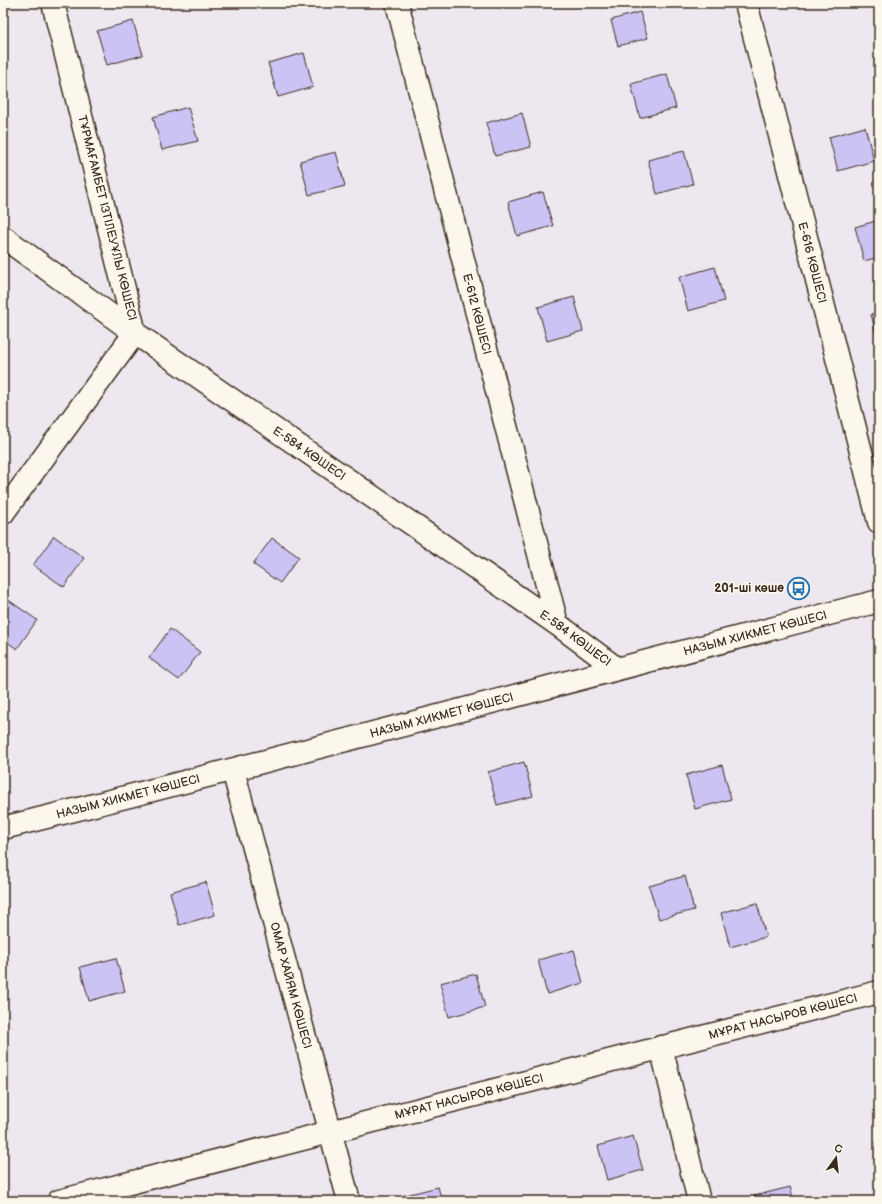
<svg xmlns="http://www.w3.org/2000/svg" width="882" height="1204" font-family="'Balsamiq Sans',sans-serif">
	<style>
		.building { fill: #ccc3f5; stroke: #3b2a1e }
		.lines { fill: none; stroke-linecap: round; stroke-linejoin: round }
		.minor-casing { stroke: #3b2a1e; stroke-width: 25 }
		.minor { stroke: #fbf7ec; stroke-width: 22 }
		.labels { text-anchor: middle; dominant-baseline: central; stroke-width: 3.5; stroke-linejoin: round; paint-order: stroke }
		.street-label { font-size: 12px; fill: #3b2a1e; stroke: #fbf7ec }
		.poi-label { font-size: 12px; font-weight: bold; fill: #3b2a1e; stroke: #fbf7ec; text-anchor: end }
	</style>
	<rect width="100%" height="100%" fill="#ede7ef"/>
	<filter id="ink" filterUnits="userSpaceOnUse"><feTurbulence type="fractalNoise" baseFrequency=".025" numOctaves="2"/><feDisplacementMap in="SourceGraphic" scale="8" xChannelSelector="R" yChannelSelector="G"/><feConvolveMatrix kernelMatrix="1 2 1 2 8 2 1 2 1" color-interpolation-filters="sRGB"/></filter>
	<g filter="url(#ink)">
		<path class="building" d="M640 12 648 38 618 46 611 20Z
			M133 21 143 55 107 65 97 31Z
			M304 53 313 87 278 97 268 63Z
			M667 74 676 108 640 118 631 84Z
			M188 107 198 141 162 150 153 117Z
			M522 113 531 147 495 156 486 123Z
			M865 127 874 161 838 171 829 137Z
			M684 151 693 184 657 194 648 160Z
			M336 152 345 186 309 195 300 161Z
			M543 192 553 226 517 236 508 202Z
			M879 220V257L864 261 855 227Z
			M715 267 724 301 688 311 679 277Z
			M574 297 583 331 547 341 538 307Z
			M879 312V346L871 314Z
			M54 536 84 558 64 587 33 565Z
			M272 538 299 557 280 583 253 564Z
			M7 599 37 620 17 649 3 639V604Z
			M170 629 200 652 179 680 149 658Z
			M524 762 533 796 497 805 488 772Z
			M722 765 731 799 695 809 686 775Z
			M685 876 694 910 659 919 649 886Z
			M206 882 215 915 179 925 170 892Z
			M757 903 766 937 730 947 721 913Z
			M574 950 583 983 547 994 538 960Z
			M116 958 125 991 89 1001 80 967Z
			M476 974 485 1007 449 1017 440 983Z
			M633 1136 643 1170 607 1180 598 1146Z
			M438 1187 442 1201H403L402 1196Z
			M790 1187 794 1201H755L754 1196Z"/>
		<g class="lines">
			<defs>
				<g id="minor">
					<path id="s1" d="M397 3 557 624"/>
					<path id="s2" d="M746 3 879 522"/>
					<path id="s3" d="M3 237 135 333 557 624 616 668"/>
					<path d="M3 513 135 333 53 3"/>
					<path id="s4" d="M233 770 349 1201"/>
					<path id="s5" d="M3 828C296 755 587 676 879 601"/>
					<path d="M661 1047 699 1201"/>
					<path id="s6" d="M59 1201 879 992"/>
				</g>
			</defs>
			<use href="#minor" class="minor-casing"/>
			<use href="#minor" class="minor"/>
		</g>
	</g>
	<defs>
		<symbol id="bus-ring" viewBox="-11 -11 22 22"><circle r="9.5" fill="#fbf7ec" stroke="#1f6fb2" stroke-width="1.5"/><path d="M-5-6H5V4H4V6H2V4H-2V6H-4V4H-5ZM-3.5-4V0h7V-4ZM-3.5 1.2v1.5H-2V1.2ZM2 1.2v1.5H3.5V1.2Z" fill="#1f6fb2"/></symbol>
	</defs>
	<g fill-rule="evenodd">
		<use href="#bus-ring" x="786" y="576" width="25" height="25"/>
	</g>
	<g class="labels">
		<g class="street-label">
			<text transform="translate(107 218) rotate(76)">ТҰРМАҒАМБЕТ ІЗТІЛЕУҰЛЫ КӨШЕСІ</text>
			<text stroke="none"><textPath href="#s2" startOffset="268">Е-616 КӨШЕСІ</textPath></text>
			<text stroke="none"><textPath href="#s1" startOffset="321">Е-612 КӨШЕСІ</textPath></text>
			<text stroke="none"><textPath href="#s3" startOffset="375">Е-584 КӨШЕСІ</textPath></text>
			<text stroke="none"><textPath href="#s5" startOffset="777">НАЗЫМ ХИКМЕТ КӨШЕСІ</textPath></text>
			<text stroke="none"><textPath href="#s3" startOffset="699">Е-584 КӨШЕСІ</textPath></text>
			<text stroke="none"><textPath href="#s5" startOffset="453">НАЗЫМ ХИКМЕТ КӨШЕСІ</textPath></text>
			<text stroke="none"><textPath href="#s5" startOffset="129">НАЗЫМ ХИКМЕТ КӨШЕСІ</textPath></text>
			<text stroke="none"><textPath href="#s4" startOffset="223">ОМАР ХАЙЯМ КӨШЕСІ</textPath></text>
			<text stroke="none"><textPath href="#s6" startOffset="747">МҰРАТ НАСЫРОВ КӨШЕСІ</textPath></text>
			<text stroke="none"><textPath href="#s6" startOffset="423">МҰРАТ НАСЫРОВ КӨШЕСІ</textPath></text>
		</g>
		<g class="poi-label">
			<text x="784" y="588">201-ші көше</text>
		</g>
	</g>
	<rect width="882" height="1204" fill="none" stroke="#fbf7ec" stroke-width="16"/>
	<rect x="8" y="8" width="866" height="1188" fill="none" stroke="#3b2a1e" stroke-width="1.5" filter="url(#ink)"/>
	<g transform="translate(836 1158) rotate(15)" stroke="#fbf7ec" stroke-width="3" paint-order="stroke">
	<path d="M0-3L7 15L0 10L-7 15Z" fill="#3b2a1e"/>
	<text y="-6" font-size="11" font-weight="bold" text-anchor="middle" fill="#3b2a1e">С</text>
	</g>
</svg>
